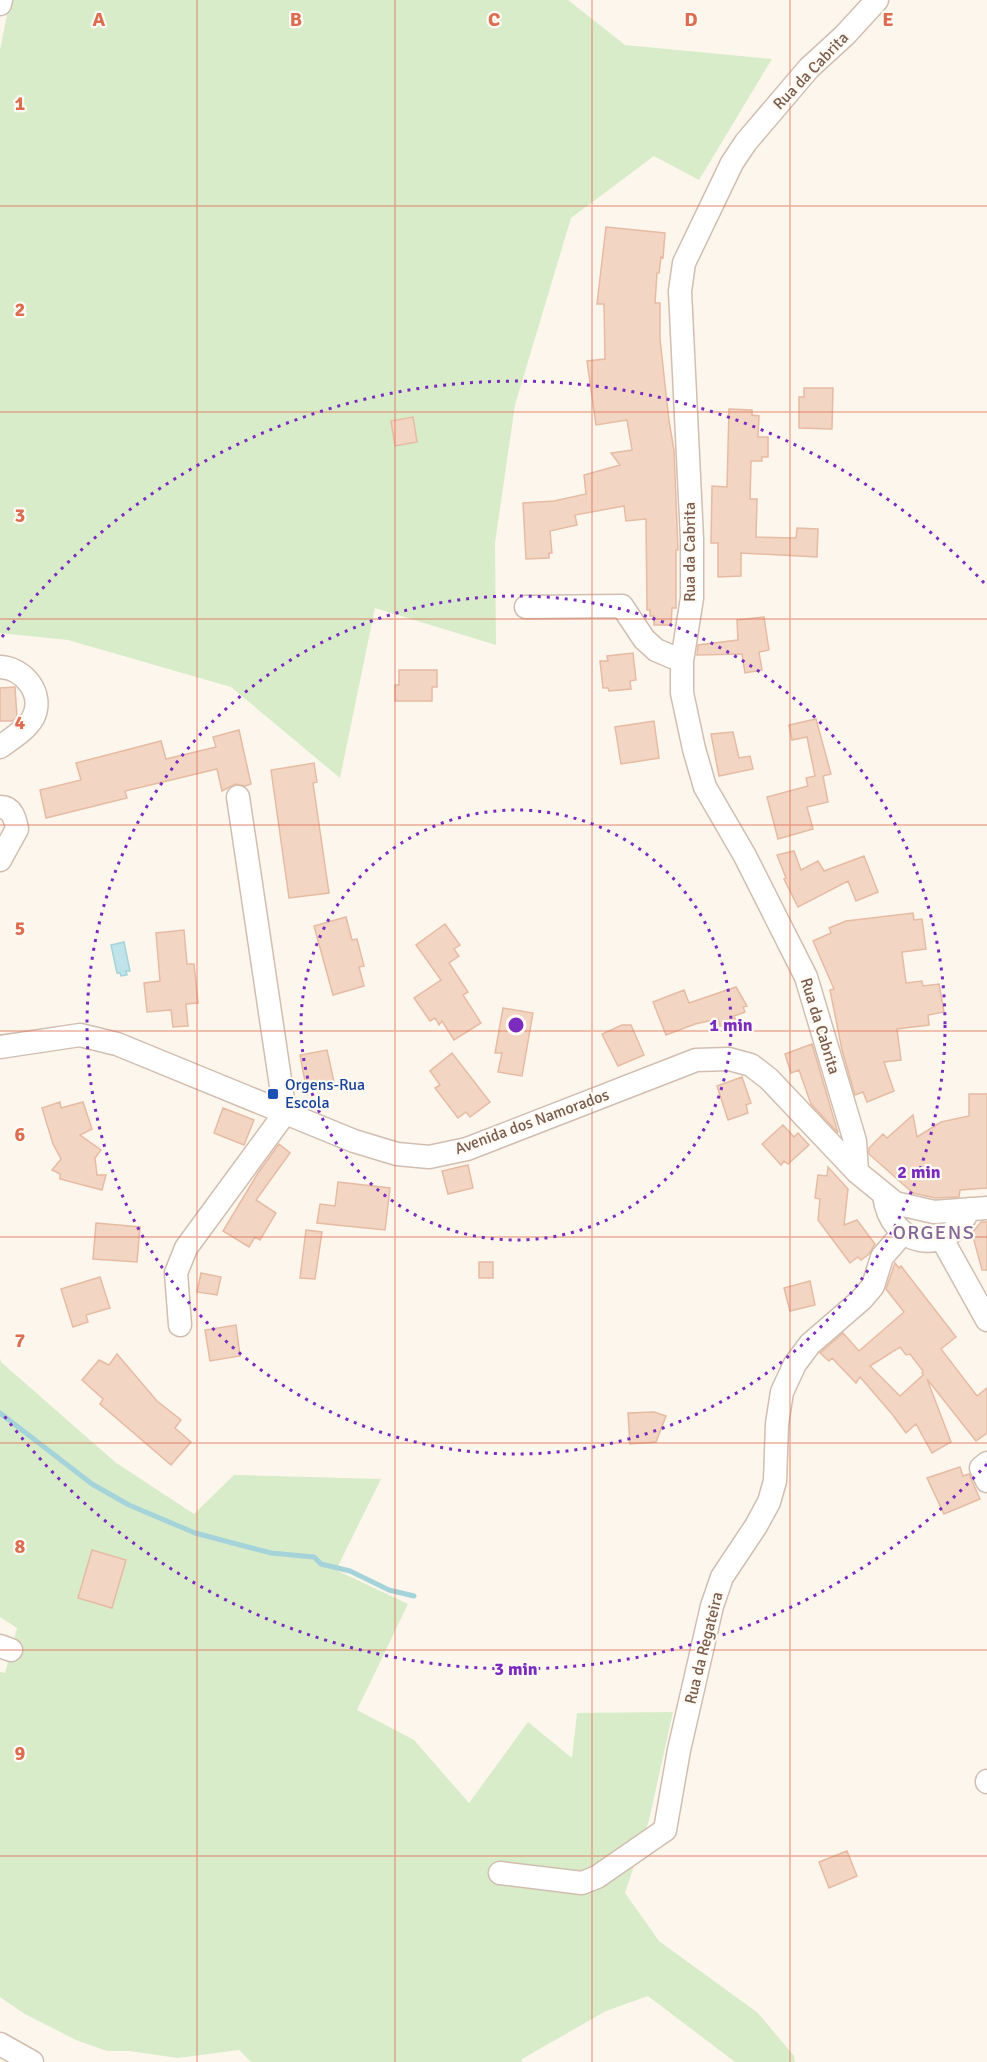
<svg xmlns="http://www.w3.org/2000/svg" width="987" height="2062" font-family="Signika,sans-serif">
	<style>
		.green { fill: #d8ecc9 }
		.water { fill: #bfe3e8; stroke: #a5d3da; stroke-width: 1.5 }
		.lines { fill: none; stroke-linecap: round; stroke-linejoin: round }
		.stream { stroke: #a5d3da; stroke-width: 5 }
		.building { fill: #f3d5c3; stroke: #e6bba3; stroke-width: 1.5; fill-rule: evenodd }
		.minor-casing { stroke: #d1beb0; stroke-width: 25 }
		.minor { stroke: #fff; stroke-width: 22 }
		.grid { fill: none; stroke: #dc6d51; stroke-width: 1.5; stroke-opacity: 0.55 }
		.ring { fill: none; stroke: #7b2cbf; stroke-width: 3; stroke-dasharray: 3 6 }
		.transit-dot { fill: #1a4fb4; stroke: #fffaf3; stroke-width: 2 }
		.labels { text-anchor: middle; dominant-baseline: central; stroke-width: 4.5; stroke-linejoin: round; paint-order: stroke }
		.street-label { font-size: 16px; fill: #7a5c4d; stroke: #fffaf3 }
		.transit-label { font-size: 16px; fill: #164399; stroke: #fffaf3; text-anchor: start }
		.quarter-label { font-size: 20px; letter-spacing: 1.5px; fill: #846695; stroke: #fffaf3 }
		.grid-label { font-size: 20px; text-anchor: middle; font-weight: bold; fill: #dc6d51; stroke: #fffaf3; stroke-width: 4.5; stroke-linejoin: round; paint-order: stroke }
		.centre { fill: #7b2cbf; stroke: #fffaf3; stroke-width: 3 }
		.ring-label { font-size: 18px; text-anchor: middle; font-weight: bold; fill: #7b2cbf; stroke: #fffaf3; stroke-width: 4.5; stroke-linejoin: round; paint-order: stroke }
	</style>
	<rect width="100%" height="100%" fill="#fdf6ec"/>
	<path class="green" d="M10 0H568L625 45 772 59 699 180 654 156 571 218 515 405 495 543 496 645 375 608 340 778 231 687 68 640 0 633V50Z
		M0 1358 1 1362 115 1462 194 1514 234 1475 381 1479 336 1570 408 1604 357 1710 414 1740 469 1803 528 1722 572 1758 577 1713 673 1712 649 1820 625 1893 659 1941 758 2013 794 2056 795 2062H735L648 1996 606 2011 522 2059V2062H251L239 2050 178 2058 129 2051H107L76 2040 25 2014 0 1997V1672L5 1673 17 1628 0 1617Z"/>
	<path class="water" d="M124 942 130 971H126L127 975 121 976 120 973H117L111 945Z"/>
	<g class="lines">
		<path class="stream" d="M0 1413 92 1484 129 1505 195 1533 271 1553 314 1557 321 1564 350 1571 389 1590 414 1596"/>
	</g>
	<path class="building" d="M606 227 665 233 663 258 661 257 659 273H657L655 303H660V339L669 421 674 450 678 550H676V608H672L671 625H654V616H650V610H647L646 519 626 521 624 506 575 515 577 525 550 531 552 553H549V558L526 559 523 503 554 501 586 494 584 475 620 465 611 453 632 450 627 420 596 425 587 361 605 359 604 304H597Z
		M804 388H833L832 429 799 428V397H804Z
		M729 409 752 410V415L759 416 758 437H768V457H762V461H751L750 499H757L756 537 796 538 797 528 818 529 817 557 741 553V576L718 577V543H711L712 486 727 487Z
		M413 417 417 442 395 446 391 421Z
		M764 617 769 650 759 652 762 670 745 673 742 654 697 655 698 645 738 640 737 620Z
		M633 653 636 680 630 681 631 689 609 691 608 688H603L600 661H608L607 656Z
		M399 670H437V687H432V701H395V685H399Z
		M15 687 17 717 12 721H0V688Z
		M816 719 831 774 823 776 828 802 807 807 813 829 778 839 767 797 808 786 806 778 815 776 807 737 792 740 789 725Z
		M654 721 659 758 621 764 615 727Z
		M239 730 251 784 245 786 235 784 222 791 217 769 125 791 127 798 46 818 40 790 81 780 76 763 161 741 166 759 216 747 213 737Z
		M733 732 739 758 750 756 753 769 719 776 711 734Z
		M314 763 317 782 313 783 329 893 289 898 271 770Z
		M794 851 801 870 818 861 824 871 864 856 878 892 856 901 848 881 798 907 784 879 786 878 777 855Z
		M913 913 914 920 922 919 926 949 902 952 906 983 922 981 923 986 939 984 944 1012 928 1015 929 1025 897 1029 901 1060 884 1062 894 1091 867 1102 863 1092 855 1095 842 1050 830 990 834 989 813 941 831 933 829 928 846 921Z
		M346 917 352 940 357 939 364 966 359 967 364 986 333 995 314 926Z
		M445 924 460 945 454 949 459 956 449 963 468 992 463 995 481 1023 454 1040 442 1021 439 1025 435 1018 430 1021 414 998 441 980 416 945Z
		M184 930 187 964H194L198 1003 186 1004 188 1026 173 1027 171 1010 147 1012 144 983 160 981 156 933Z
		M736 987 747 1006 743 1007 745 1012 734 1016 736 1021 720 1026 718 1019 695 1024 666 1035 653 1002 684 990 689 1003Z
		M503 1008 533 1013 522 1076 498 1072 502 1053H495Z
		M622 1025H631L644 1055 618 1066 602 1034Z
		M812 1044 838 1133 811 1104 799 1070 791 1073 785 1054Z
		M327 1050 334 1082 306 1087 300 1055Z
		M452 1053 490 1102 470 1117 466 1112 458 1118 435 1088 440 1085 430 1071Z
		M742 1077 751 1103 746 1105 748 1113 728 1120 717 1086Z
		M969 1094H987V1188L960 1190 959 1197 935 1198 913 1193 869 1154V1148L883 1134 887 1138 913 1115 917 1137 941 1122 969 1116Z
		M60 1102 61 1108 83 1102 92 1129 80 1135 101 1150 95 1158 97 1175H106L102 1190 60 1179V1174L52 1170 61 1159 53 1144 42 1108Z
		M223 1108 254 1120 244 1145 214 1133Z
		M783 1125 794 1137 798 1133 809 1145 788 1164 784 1161 781 1165 762 1144Z
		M279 1144 290 1153 256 1200 276 1213 260 1240 255 1237 249 1247 223 1231 258 1173Z
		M468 1165 473 1188 448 1194 442 1171Z
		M828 1167 848 1189 844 1225 857 1220 875 1244 869 1254 861 1260 858 1257 850 1263 818 1220 820 1199 815 1198 818 1175 827 1176Z
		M338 1182 390 1188 385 1230 317 1223 320 1204 335 1206Z
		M981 1222H987V1270H982L972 1233Z
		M96 1223 140 1227 137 1262 93 1259Z
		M306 1230 322 1232 315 1279 300 1278Z
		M479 1262H493V1278H479Z
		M895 1263 899 1268 901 1266 956 1337 941 1349 977 1396 987 1388V1433L976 1441 927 1379 951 1442 932 1453 916 1424 906 1433 892 1414 860 1377 856 1383 832 1358 829 1361 820 1353 843 1333 859 1351 904 1312 886 1289ZM900 1347 906 1355 910 1354 923 1371 922 1373 923 1375 900 1396 870 1366Z
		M201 1273 221 1277 217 1295 197 1292Z
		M100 1277 110 1308 86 1315 88 1322 73 1327 61 1289Z
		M810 1281 815 1305 790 1311 784 1288Z
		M236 1325 240 1356 210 1361 205 1330Z
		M117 1354 157 1401 181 1420 175 1428 191 1442 171 1465 100 1404 103 1399 82 1380 99 1360 109 1365Z
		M654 1412 666 1416 656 1442 630 1444 628 1413Z
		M960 1467 963 1476 969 1474 980 1499 944 1514 927 1478Z
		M92 1550 126 1560 112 1608 78 1598Z
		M847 1851 857 1876 829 1888 819 1862Z"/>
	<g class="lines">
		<defs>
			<path id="minor" d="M0 4 1 0
				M526 607 622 606 644 639 656 650 682 661
				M0 667C24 668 45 694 33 718 26 730 11 739 0 747
				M0 807C12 807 15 818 17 829L0 860
				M0 1047 80 1035 117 1044 354 1141 397 1154 429 1157 467 1149 696 1060 729 1059 751 1065 769 1079 857 1172 895 1203 934 1212 987 1208
				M857 1172 855 1141 806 977 745 856 705 787 694 749 682 693V661L692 598V539L680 291 684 263 732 163 746 142 809 68 845 35 877 0
				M884 1195C890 1248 948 1258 969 1209
				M942 1239 987 1320
				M180 1325 176 1273 186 1248 285 1113 238 797
				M987 1463 981 1468 987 1481
				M0 1646 11 1650
				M987 1782V1781
				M500 1873 582 1883 597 1877 665 1830 679 1750 712 1606 722 1577 756 1526 769 1502 775 1481 777 1424 782 1392 795 1364 810 1344 861 1300 873 1286 882 1257 903 1233
				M0 2044 32 2062"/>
		</defs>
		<use href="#minor" class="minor-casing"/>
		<use href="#minor" class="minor"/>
	</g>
	<path class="grid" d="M197 0V2062M395 0V2062M592 0V2062M790 0V2062M0 206H987M0 412H987M0 619H987M0 825H987M0 1031H987M0 1237H987M0 1443H987M0 1650H987M0 1856H987"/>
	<g class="ring">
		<circle cx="516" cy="1025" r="215"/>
		<circle cx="516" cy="1025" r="429"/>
		<path d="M987 1464A644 644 0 0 1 2 1413M2 637A644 644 0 0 1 987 586"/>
	</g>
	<rect class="transit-dot" x="267" y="1088" width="12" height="12" rx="3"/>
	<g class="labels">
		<g class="street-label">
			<text transform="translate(811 71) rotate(-46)">Rua da Cabrita</text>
			<text transform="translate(690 552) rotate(-90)">Rua da Cabrita</text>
			<text transform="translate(820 1026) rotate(73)">Rua da Cabrita</text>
			<text transform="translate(532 1122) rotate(-20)">Avenida dos Namorados</text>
			<text transform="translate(704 1648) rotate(-76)">Rua da Regateira</text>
		</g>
		<g class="transit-label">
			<text x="285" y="1085">Orgens-Rua<tspan x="285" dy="18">Escola</tspan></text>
		</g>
		<g class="quarter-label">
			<text x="934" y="1232">ORGENS</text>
		</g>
	</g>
	<g class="grid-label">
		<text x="99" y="26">A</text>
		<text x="296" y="26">B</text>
		<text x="494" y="26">C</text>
		<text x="691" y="26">D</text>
		<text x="888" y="26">E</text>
		<text x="20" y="110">1</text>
		<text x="20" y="316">2</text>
		<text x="20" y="522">3</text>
		<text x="20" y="729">4</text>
		<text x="20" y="935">5</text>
		<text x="20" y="1141">6</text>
		<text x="20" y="1347">7</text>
		<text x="20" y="1553">8</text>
		<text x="20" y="1760">9</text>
	</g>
	<circle cx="516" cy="1025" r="9" class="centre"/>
	<g class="ring-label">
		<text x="731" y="1031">1 min</text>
		<text x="919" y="1178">2 min</text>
		<text x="516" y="1675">3 min</text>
	</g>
</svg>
